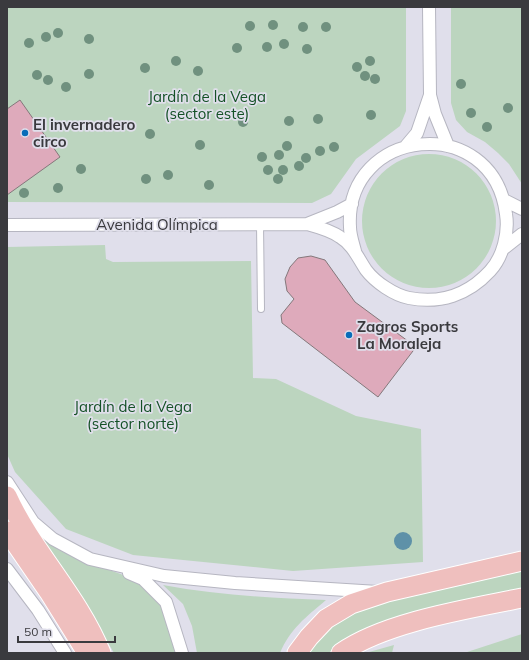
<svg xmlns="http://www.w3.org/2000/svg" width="529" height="660" font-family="Mulish,sans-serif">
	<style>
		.green { fill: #bcd5bf }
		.water { fill: #5e91a8 }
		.building { fill: #deaabb; stroke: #84787b }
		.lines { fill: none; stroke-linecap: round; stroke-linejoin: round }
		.service-casing { stroke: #b6b6c1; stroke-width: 8 }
		.minor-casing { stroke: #b6b6c1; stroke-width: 14 }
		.primary-casing { stroke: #fff; stroke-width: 21 }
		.service { stroke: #fff; stroke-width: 6 }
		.minor { stroke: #fff; stroke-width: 12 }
		.primary { stroke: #efbfbe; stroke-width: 19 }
		.tree { fill: #70917f }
		.poi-dot { fill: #086cb9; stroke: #e0dfeb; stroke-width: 1.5 }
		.labels { text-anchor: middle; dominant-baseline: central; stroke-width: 3.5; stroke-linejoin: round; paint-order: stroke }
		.park-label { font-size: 15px; fill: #145126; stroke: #e0dfeb }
		.poi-label { font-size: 15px; font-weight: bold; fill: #3a3a3e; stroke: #e0dfeb; text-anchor: start }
		.street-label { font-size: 15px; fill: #3a3a3e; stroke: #e0dfeb }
	</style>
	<rect width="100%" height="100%" fill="#e0dfeb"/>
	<path class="green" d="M7 7H406V111L400 126 356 159 331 194 312 203 7 202Z
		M451 7H522V184L509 164 498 153 485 142 467 132 456 120 451 103Z
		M362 221a67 67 0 1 1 134 0a67 67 0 1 1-134 0Z
		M105 245 106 259 113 262 251 261 253 378 276 379 356 416 421 429 423 562 293 571 133 555 66 529 15 472 7 454V247Z
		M27 522 46 539 71 556 126 576 143 587 164 608 175 653H114L97 624Z
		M522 566V592L351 640 328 653H306L325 630 341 619 369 606Z
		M163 585C217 595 271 598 326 600 306 617 290 629 280 653H197L192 626 183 604Z
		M522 634V653H464Z
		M394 645 392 653H367L369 652Z"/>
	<path class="water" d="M394 541a9 9 0 1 1 18 0a9 9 0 1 1-18 0Z"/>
	<path class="building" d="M20 100 60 157 7 195V109Z
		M311 256 325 260 355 302 416 347 378 397 282 323 281 315 294 299 287 291 285 279 290 267 298 258Z"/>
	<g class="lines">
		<defs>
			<path id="service" d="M260 224 261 309"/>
			<path id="minor" d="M429 7 430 95 435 114 448 146
				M406 146 417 133 430 95
				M504 200 522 209
				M307 224 337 212 352 204
				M7 225 307 224C318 227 330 230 340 237 353 245 358 258 366 270 375 282 394 295 409 298 440 304 468 295 490 271 503 257 509 233 506 214 493 111 344 127 350 227 350 235 353 243 355 251
				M503 249 522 234
				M7 482 33 522 53 539 90 559 164 576 235 583 378 592
				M7 569 38 610 65 653
				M129 573 143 579 166 602 182 653"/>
			<path id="primary" d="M7 496C32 551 78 596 101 653
				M7 531 49 592 87 653
				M297 653 309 637 326 619 351 604 387 592 522 561
				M341 653C385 622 468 609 522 598"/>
		</defs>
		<use href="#service" class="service-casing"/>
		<use href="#minor" class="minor-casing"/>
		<use href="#primary" class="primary-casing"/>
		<use href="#service" class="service"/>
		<use href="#minor" class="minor"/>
		<use href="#primary" class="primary"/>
	</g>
	<g class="tree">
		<circle cx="273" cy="25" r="5"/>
		<circle cx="250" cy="26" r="5"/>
		<circle cx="303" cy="27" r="5"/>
		<circle cx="326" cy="27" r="5"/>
		<circle cx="58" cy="33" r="5"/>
		<circle cx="46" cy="37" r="5"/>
		<circle cx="89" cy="39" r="5"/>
		<circle cx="29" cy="43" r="5"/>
		<circle cx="284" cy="44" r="5"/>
		<circle cx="267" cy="47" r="5"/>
		<circle cx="237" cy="48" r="5"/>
		<circle cx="307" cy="49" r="5"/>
		<circle cx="176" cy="61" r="5"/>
		<circle cx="370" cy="61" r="5"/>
		<circle cx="357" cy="67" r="5"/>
		<circle cx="145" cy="68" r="5"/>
		<circle cx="198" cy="71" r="5"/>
		<circle cx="89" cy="74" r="5"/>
		<circle cx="37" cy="75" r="5"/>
		<circle cx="365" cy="76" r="5"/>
		<circle cx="375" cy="79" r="5"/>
		<circle cx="48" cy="80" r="5"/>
		<circle cx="461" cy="84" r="5"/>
		<circle cx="66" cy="87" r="5"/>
		<circle cx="508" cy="108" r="5"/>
		<circle cx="471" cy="113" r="5"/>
		<circle cx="371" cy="115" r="5"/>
		<circle cx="318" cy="119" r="5"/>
		<circle cx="289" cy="121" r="5"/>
		<circle cx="243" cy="122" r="5"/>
		<circle cx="487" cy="127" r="5"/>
		<circle cx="150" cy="134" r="5"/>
		<circle cx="200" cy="145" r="5"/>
		<circle cx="287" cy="146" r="5"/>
		<circle cx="334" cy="147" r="5"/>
		<circle cx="320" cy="151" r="5"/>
		<circle cx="279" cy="155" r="5"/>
		<circle cx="262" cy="157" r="5"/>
		<circle cx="306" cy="158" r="5"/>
		<circle cx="299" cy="166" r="5"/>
		<circle cx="81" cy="169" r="5"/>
		<circle cx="268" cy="170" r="5"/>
		<circle cx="283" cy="170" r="5"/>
		<circle cx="168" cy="175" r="5"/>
		<circle cx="146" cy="179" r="5"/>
		<circle cx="278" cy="179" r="5"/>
		<circle cx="209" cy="185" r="5"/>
		<circle cx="58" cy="188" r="5"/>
		<circle cx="24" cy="193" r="5"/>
	</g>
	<g class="poi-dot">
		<circle cx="25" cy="133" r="4"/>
		<circle cx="349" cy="335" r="4"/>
	</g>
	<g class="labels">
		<g class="park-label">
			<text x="207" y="96">Jardín de la Vega<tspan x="207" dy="17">(sector este)</tspan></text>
			<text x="133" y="406">Jardín de la Vega<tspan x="133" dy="17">(sector norte)</tspan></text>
		</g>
		<g class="poi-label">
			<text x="33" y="124">El invernadero<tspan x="33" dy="17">circo</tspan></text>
			<text x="357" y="326">Zagros Sports<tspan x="357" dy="17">La Moraleja</tspan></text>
		</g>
		<g class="street-label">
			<text x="157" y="224">Avenida Olímpica</text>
		</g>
	</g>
	<rect width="529" height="660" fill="none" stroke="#3a3a3e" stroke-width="16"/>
	<path d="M18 636v6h97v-6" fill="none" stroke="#3a3a3e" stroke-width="2"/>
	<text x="24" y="636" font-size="12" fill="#3a3a3e" stroke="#e0dfeb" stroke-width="3" paint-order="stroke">50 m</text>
</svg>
